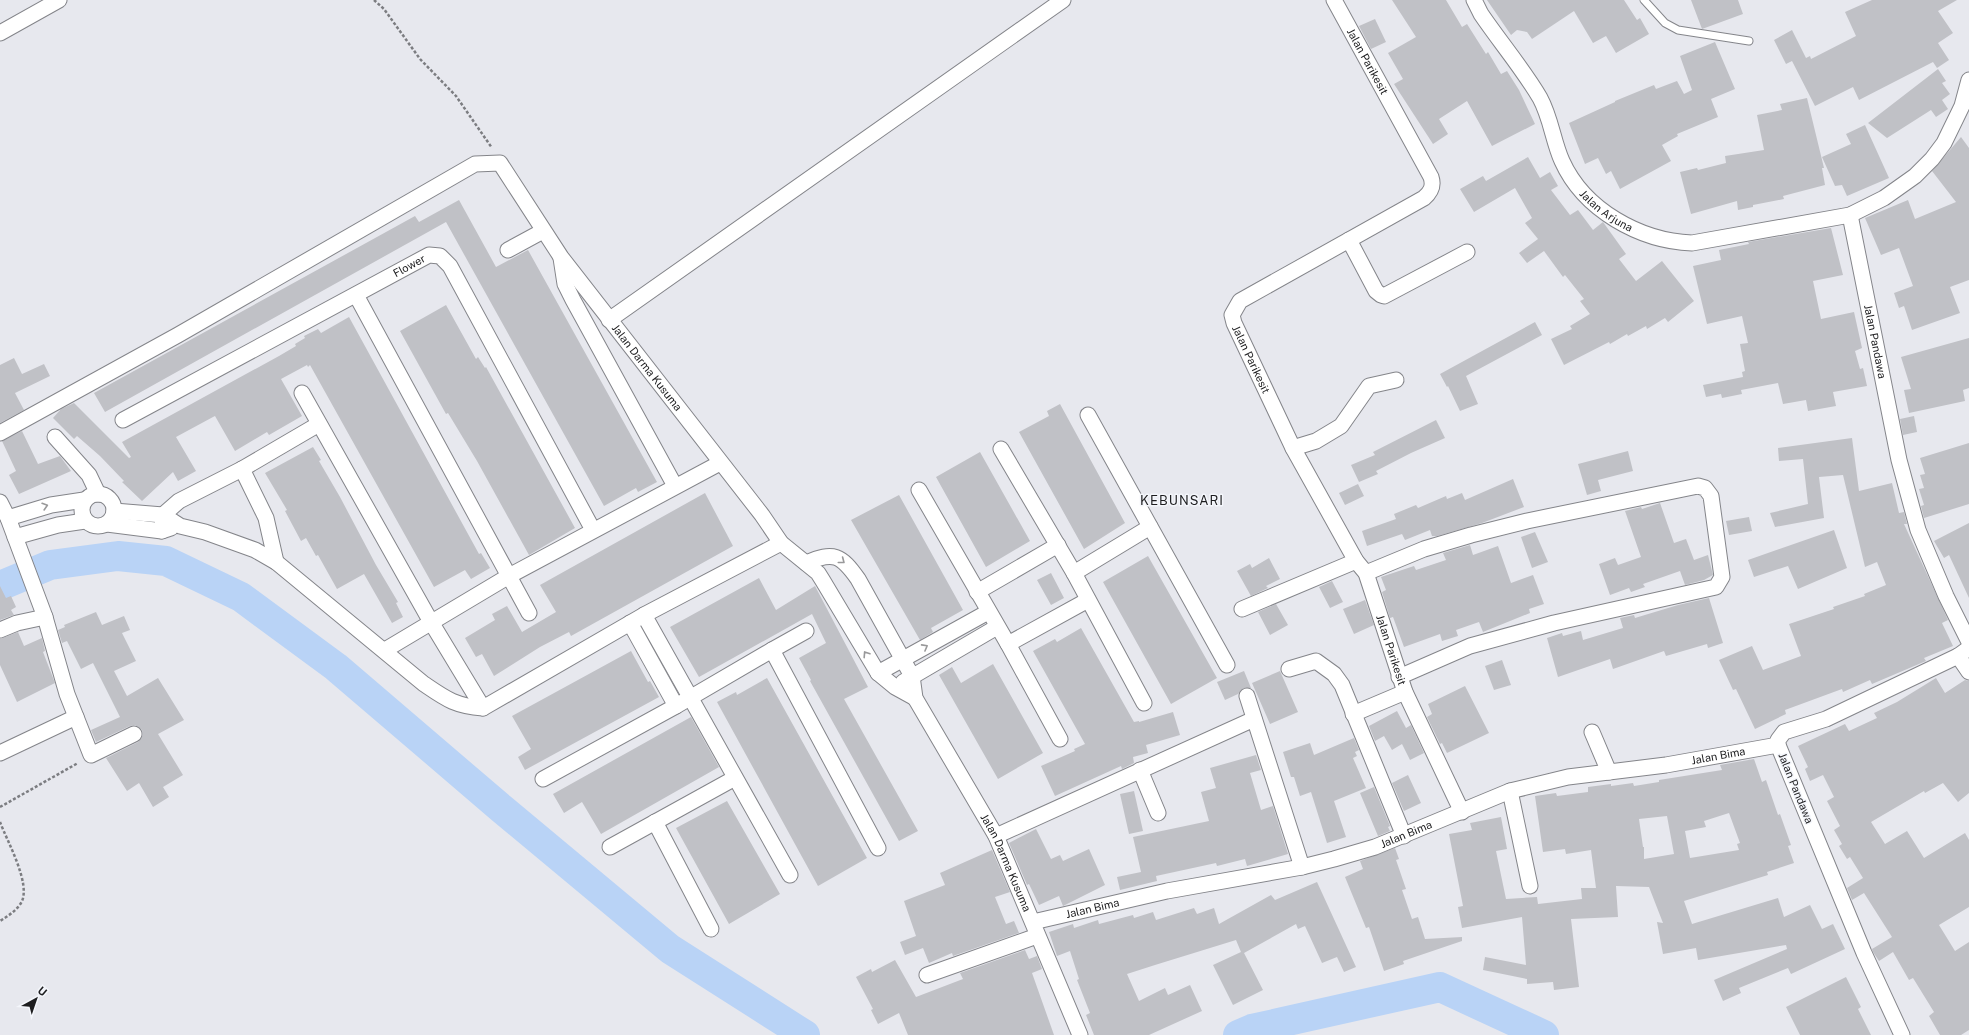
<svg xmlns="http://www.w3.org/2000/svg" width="1969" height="1035" font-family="'Public Sans',sans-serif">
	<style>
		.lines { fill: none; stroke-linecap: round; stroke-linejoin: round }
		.river { stroke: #b9d3f6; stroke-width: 30 }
		.building { fill: #c0c1c6; fill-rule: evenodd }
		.lane-casing { stroke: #84858a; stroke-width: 9 }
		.street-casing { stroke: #84858a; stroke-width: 17 }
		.path { stroke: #7c7d81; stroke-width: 2.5; stroke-dasharray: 3 2; stroke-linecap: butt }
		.lane { stroke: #fff; stroke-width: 7 }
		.street { stroke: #fff; stroke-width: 15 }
		.oneway { stroke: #99999a }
		.labels { text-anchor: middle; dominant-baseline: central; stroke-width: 3; stroke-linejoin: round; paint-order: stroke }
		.street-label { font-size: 11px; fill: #1d1d1f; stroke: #f4f6fb }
		.quarter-label { font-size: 13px; letter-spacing: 1px; fill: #1d1d1f; stroke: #f4f6fb }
	</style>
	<rect width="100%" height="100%" fill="#e7e8ee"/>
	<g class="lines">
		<path class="river" d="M0 586 50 565 118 556 166 561 241 597 336 667 502 809 670 949 805 1035
			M1238 1035 1252 1029 1440 987 1544 1035"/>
	</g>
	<path class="building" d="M1392 0H1446L1462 27 1467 24 1486 54 1488 52 1501 74 1507 71 1519 90 1535 124 1492 146 1467 101 1439 119 1448 134 1433 144 1394 84 1403 79 1388 53 1416 37Z
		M1487 0H1624L1637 20 1640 18 1649 34 1616 53 1606 36 1593 43 1574 11 1532 39 1527 32 1517 30 1511 35Z
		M1691 0H1738L1743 14 1702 29Z
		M1872 0H1957L1938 11 1953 33 1938 43 1949 60 1937 68 1933 62 1859 100 1853 87 1815 106 1792 61 1786 64 1774 40 1792 30 1806 58 1810 56 1811 59 1856 36 1845 12Z
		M1375 19 1386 42 1371 49 1359 26Z
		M1715 42 1735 89 1711 99 1718 117 1677 134 1678 136 1662 145 1671 161 1620 189 1611 171 1606 174 1598 158 1585 164 1569 123 1615 102V101L1654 85 1656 89 1677 81 1684 94 1692 90 1680 56Z
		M1938 69 1946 81 1942 83 1950 94 1942 100 1948 109 1936 117 1931 110 1887 138 1868 123Z
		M1807 98 1824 168H1822L1825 185 1783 196 1784 199 1753 205V207L1738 210 1737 201 1691 214 1680 172 1697 168 1698 170 1726 163 1725 156 1764 150 1757 115 1782 110 1780 104Z
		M1865 125 1889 178 1847 196 1842 185 1835 186 1822 157 1851 144 1846 134Z
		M1961 137 1969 148V280L1950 287 1960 313 1912 330 1904 306 1899 308 1894 293 1913 286 1899 248 1881 255 1865 218 1908 200 1915 219 1956 202 1932 171Z
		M1528 157 1540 178 1550 172 1558 186 1551 190 1570 215 1578 210 1593 230 1603 222 1626 254 1619 259 1636 281 1662 261 1694 301 1668 322 1665 318 1647 329 1646 326 1628 336 1627 334 1610 344 1609 342 1564 365 1551 339 1572 329 1570 326 1590 314 1580 301 1584 299 1565 275 1563 277 1544 251 1527 263 1519 253 1538 239 1525 223 1532 218 1515 188 1474 212 1460 189 1483 176 1486 181Z
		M459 200 496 267 528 250 657 482 638 492 636 488 604 506 446 222 105 412 94 393 415 216 419 222Z
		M1831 228 1843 275 1813 281 1821 319 1854 312 1862 348 1855 351 1860 369 1863 368 1867 386 1833 392 1836 406 1808 411 1806 400 1783 404 1778 383 1741 390 1742 394 1722 398 1721 394 1706 397 1703 385 1743 377 1742 372 1745 371 1740 344 1748 343 1742 316 1707 324 1693 266 1721 260 1719 250 1749 244 1748 242Z
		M446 305 476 359 478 357 485 368 486 367 575 528 529 555 477 461 448 413 446 414 400 331Z
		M349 317 479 554 481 553 490 568 471 579 465 570 434 587 310 365 308 367 307 365 281 379 302 416 269 435 267 432 235 451 215 416 213 417 176 437 196 471 178 481 173 472 142 501 122 482 124 481 100 456 77 436 74 439 53 418 61 409 74 403 129 458 131 457 122 442 279 356 296 346 295 344 305 338 304 336 318 329 321 333Z
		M1535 322 1542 335 1466 376 1478 404 1460 411 1448 386 1447 387 1440 374Z
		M1969 338V388L1963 390 1965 401 1909 413 1904 390 1911 389 1901 357Z
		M14 358 22 374 44 364 50 376 15 393 24 410 0 423V365Z
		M1060 404 1125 523 1084 549 1019 432 1049 416 1047 411Z
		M1914 416 1917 432 1903 435 1900 419Z
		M1436 420 1445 438 1411 453 1376 471 1378 474 1359 482 1351 465 1375 455 1373 452Z
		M22 431 38 464 60 456 71 471 19 494 9 475 16 471 2 441Z
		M1852 438 1859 491 1892 483 1899 513 1904 512 1907 524H1904L1948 620 1942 623 1953 646 1924 658 1926 661 1872 684 1870 680 1843 692 1842 689 1785 710 1786 714 1755 729 1736 689 1733 690 1719 660 1752 646 1763 670 1801 656 1789 624 1834 609 1833 607 1865 596 1864 594 1886 585 1877 562 1865 567 1843 475 1819 477 1824 518 1775 527 1770 513 1808 504 1803 459 1779 461 1778 448Z
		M1969 443V504L1924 518 1921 506 1924 505 1919 489 1924 488 1920 475 1925 474 1920 458Z
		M313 447 321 460 319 461 340 497 376 565 398 602 396 603 403 617 392 623 364 574 337 589 318 555 316 556 306 538 301 541 285 511 287 510 265 473Z
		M1628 451 1633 471 1598 480 1601 491 1587 495 1578 464Z
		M980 452 1030 541 986 567 936 477Z
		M1513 479 1524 507 1482 523 1437 536H1432L1430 530 1405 540 1402 534 1367 546 1362 531 1396 519 1394 514 1416 505 1418 508 1446 496 1447 499 1462 493 1465 500Z
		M1358 484 1364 496 1345 505 1339 493Z
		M705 493 733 546 571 636 569 632 540 647 494 676 482 654 476 657 465 638 495 620 492 614 507 606 522 632 556 612 540 585Z
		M899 495 963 610 931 628 933 632 920 640 851 520Z
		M1660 503 1674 543 1686 539 1694 560 1708 555 1713 575 1704 580 1685 585 1680 571 1643 584 1645 587 1631 592 1629 588 1610 595 1599 564 1615 558 1618 565 1641 557 1625 511 1641 507 1642 509Z
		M1749 517 1752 531 1729 535 1726 521Z
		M1969 523V598L1949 555 1944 558 1934 541Z
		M1834 530 1847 568 1798 589 1788 566 1754 577 1748 560Z
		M1535 532 1548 562 1532 568 1521 537Z
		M1470 545 1473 555 1498 546 1511 583 1533 575 1544 604 1529 609 1530 613 1483 632 1479 622 1456 630 1458 636 1442 641 1440 634 1404 647 1393 617 1390 618 1382 592 1386 590 1381 577 1414 566 1416 570 1446 560 1443 553Z
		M1148 556 1217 678 1171 704 1103 582Z
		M1269 558 1280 579 1266 586 1268 588 1251 596 1237 571 1250 564 1252 568Z
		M1051 573 1064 598 1051 605 1037 580Z
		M759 578 776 610 815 586 868 687 844 699 918 831 899 841 810 681 811 680 799 658 826 643 812 614 699 677 670 627Z
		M1332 581 1343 602 1330 608 1319 587Z
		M0 586 6 598 11 596 16 607 11 610 14 615 0 620Z
		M1709 598 1723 643 1708 648 1707 644 1666 656 1664 651 1613 669 1610 659 1558 677 1547 638 1562 633 1563 636 1581 631 1583 640 1623 628 1620 618 1634 615 1635 618 1678 605Z
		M1365 600 1374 625 1354 634 1343 609Z
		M1276 604 1288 625 1270 635 1258 612Z
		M96 612 102 625 124 616 130 630 122 633 136 661 114 671 127 696 158 678 184 720 158 734 183 775 163 787 169 797 153 807 139 783 127 791 106 758 138 742 143 735 142 730 135 725 130 726 96 742 91 730 120 717 93 663 81 669 67 641 62 643 58 630 65 627 64 625Z
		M1081 628 1134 722 1139 721V722L1173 712 1180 735 1146 745 1148 753 1133 757 1134 763 1122 769 1121 766 1055 796 1041 766 1075 751 1074 749 1085 744 1033 651 1055 639 1057 642Z
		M18 632 24 646 42 638 45 651 43 652 55 683 17 702 0 665V639Z
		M631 651 648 682 650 681 659 697 525 770 518 757 531 749 512 716Z
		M1502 660 1511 685 1494 690 1485 666Z
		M993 664 1043 753 998 779 939 675 952 667 961 683Z
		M1244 671 1251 688H1244L1238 694 1225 700 1217 682Z
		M1280 671 1298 712 1270 724 1252 683Z
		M767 678 867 858 818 886 717 702 736 692 737 695Z
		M1936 678 1945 693 1965 680 1969 681V793L1958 802 1943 783 1925 793 1924 791 1871 822 1885 844 1907 831 1924 858 1965 833 1969 840V907L1939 925 1955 951 1969 942V1030L1961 1035H1940L1929 1016 1934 1012 1913 978 1909 980 1893 952 1879 961 1873 952 1872 949 1892 937 1864 893 1852 900 1847 888 1863 878 1850 857 1847 859 1839 846 1842 844 1834 830 1840 826 1827 801 1834 797 1823 775 1810 781 1805 769 1808 767 1798 746 1845 724 1849 731 1877 718 1874 713 1897 702Z
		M1465 686 1489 733 1447 753 1442 743 1440 744 1427 717 1432 714 1428 704Z
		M1397 711 1406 728 1411 725 1424 753 1410 760 1402 744 1392 750 1384 736 1375 741 1369 726Z
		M691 717 719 767 601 834 582 802 564 813 553 794Z
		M1354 738 1359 750 1355 752 1357 756 1353 758 1366 788 1334 801 1346 837 1327 843 1311 792 1300 796 1294 777H1291L1283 752 1310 743 1314 755Z
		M1256 755 1261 770 1250 773 1261 810 1273 806 1288 854 1247 866 1245 859 1217 866 1216 863 1156 876 1157 881 1120 890 1117 877 1141 872 1133 837 1209 821 1201 792 1216 788 1210 768Z
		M1754 759 1762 782 1766 780 1778 815 1780 814 1791 845 1788 846 1794 863 1767 872 1768 875 1684 901 1692 924 1778 898 1784 917 1810 905 1822 929 1833 924 1845 949 1791 974 1788 968 1739 988 1741 993 1723 1001 1714 980 1787 949 1786 945 1698 960 1696 948 1663 954 1657 922 1663 923 1649 887 1616 886 1618 917 1571 919 1579 987 1554 990 1553 982 1527 984V979L1483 970 1485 957 1526 965 1522 917 1462 928 1458 907 1463 906 1449 834 1472 830 1470 823 1501 817 1507 849 1496 851 1506 899 1537 897 1538 904 1582 899 1581 888H1596L1591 850 1566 854 1565 849 1543 852 1535 796 1556 793 1557 796 1588 792V787L1611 784V786L1633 783 1634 786 1659 782V780L1722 770 1720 765ZM1729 813 1740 843 1737 844 1739 850 1690 858 1685 831 1706 827 1704 821ZM1667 816 1674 854 1644 859V847H1643L1639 819Z
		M1408 775 1421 803 1404 811 1392 783Z
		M1374 787 1390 826 1388 827 1390 831 1378 836 1360 793Z
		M1134 791 1143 831 1129 834 1120 794Z
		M727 801 780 894 729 924 676 828Z
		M1036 829 1051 859 1060 855 1063 861 1089 849 1105 885 1063 906 1059 896 1039 905 1029 884 1027 885 1009 843Z
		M1395 848 1399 859 1396 860 1406 889 1402 890 1412 919 1418 917 1425 939 1462 937V941L1403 961 1404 964 1384 971 1369 927 1366 928 1345 877 1363 869 1360 861Z
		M992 850 1010 892 995 897 1006 924 1014 921 1019 933 953 956 952 953 929 963 923 948 905 955 900 942 916 936 904 901 945 885 940 873Z
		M1317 882 1356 967 1344 972 1337 957 1322 963 1305 926 1298 929 1296 924 1244 953 1263 990 1233 1005 1213 965 1241 952 1236 940 1155 965 1127 974 1139 1001 1165 988 1168 995 1190 985 1202 1011 1149 1035H1094L1086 1015 1090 1013 1077 980 1079 979 1070 951 1057 956 1049 932 1073 924 1074 928 1098 920 1099 924 1133 915 1134 918 1153 912 1156 920 1194 908 1197 914 1214 908 1219 924 1271 895 1275 900Z
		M1025 950 1029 959 1037 956 1042 969 1032 973 1054 1035H908L899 1013 878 1024 871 1010 873 1009 856 977 871 969 872 972 895 960 916 997 963 979 960 973Z
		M1846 977 1861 1007 1858 1009 1871 1035H1800L1786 1007Z"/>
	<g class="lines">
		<defs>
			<path id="lane" d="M1644 0 1665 23 1678 30 1749 41"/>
			<g id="street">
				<path id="s1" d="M1334 0 1431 177C1434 186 1431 192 1424 198L1240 301 1232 315 1234 323 1293 448 1356 561 1366 573 1405 692 1462 812"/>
				<path id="s2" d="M1474 0 1481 14C1500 42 1523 69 1540 98 1551 118 1553 141 1562 161 1584 210 1640 241 1692 243L1850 215 1884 198 1915 176 1932 159 1944 143 1962 106 1969 80"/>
				<path d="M0 33 59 0"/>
				<path id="s3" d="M1850 215 1899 460 1918 530 1946 596 1969 642"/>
				<path d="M1349 240 1376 291 1381 295 1384 296 1467 252"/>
				<path d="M508 250 543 231"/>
				<path d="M561 258 565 284 573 300 675 486"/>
				<path d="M356 295 529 613"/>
				<path d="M609 320 1063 0"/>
				<path d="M302 393 431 622 483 708"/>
				<path d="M1088 415 1227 665"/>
				<path id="s4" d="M123 420 429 255 440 256 450 266 593 530"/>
				<path id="s5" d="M0 433 178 335 475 164 500 163 561 257 762 515 781 543 818 573 823 581 878 673 895 687 915 698"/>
				<path d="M55 437 89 475 98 494"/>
				<path d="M1293 448 1316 441 1341 426 1369 386 1396 380"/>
				<path d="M1001 449 1074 573 1144 703"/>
				<path d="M242 469 266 518 276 562"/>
				<path d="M919 490 1008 644 1060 739"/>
				<circle cx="98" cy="510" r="16"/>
				<path d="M0 502 8 518 45 617 67 694 91 755 134 734"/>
				<path d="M114 511 163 515 180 526 205 532 255 550 276 562 424 684C446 699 455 706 483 708L644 615 781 543"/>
				<path d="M8 518 51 505 84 500"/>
				<path d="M107 524 162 531 171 528"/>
				<path d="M162 531 163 515 179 501 242 469 319 424"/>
				<path d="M15 537 58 525 85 521"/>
				<path id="s6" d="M806 563C834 551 841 555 858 579L912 676 915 698 996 836 1080 1035"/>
				<path d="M1074 573 1150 527"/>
				<path d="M1366 573 1424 549 1471 535 1527 521 1698 486 1705 488 1711 496 1722 577 1716 587 1554 623 1470 646 1399 677"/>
				<path d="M977 592 1058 545"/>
				<path d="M1242 609 1356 561"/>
				<path d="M644 615 790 875"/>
				<path d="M630 623 676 706"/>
				<path d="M0 630 17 623 45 617"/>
				<path d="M1008 644 1088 600"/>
				<path d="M385 650 509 576 720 463"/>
				<path d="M772 650 806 631"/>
				<path d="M1958 656 1969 672"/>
				<path d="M1289 669 1316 661 1334 674 1342 685 1404 836"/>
				<path d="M878 673 988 612"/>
				<path d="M903 682 997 627"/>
				<path d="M1247 696 1302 867"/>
				<path d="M1353 714 1405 692"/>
				<path d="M1592 732 1609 772"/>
				<path d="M0 753 76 717"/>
				<path d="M1140 770 1158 813"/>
				<path d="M543 779 676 706 772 650 878 848"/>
				<path d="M1510 791 1530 886"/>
				<path d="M655 822 711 929"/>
				<path d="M996 836 1254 719"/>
				<path d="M610 847 735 778"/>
				<path id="s7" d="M1033 922 1167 891 1302 867 1334 859 1375 847 1510 791 1568 777 1666 765 1778 745"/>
				<path d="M927 975 1037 936"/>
				<path d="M1902 1035 1864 953 1778 745V740L1784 732 1826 719 1958 656 1969 648"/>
			</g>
		</defs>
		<use href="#lane" class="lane-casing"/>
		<use href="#street" class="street-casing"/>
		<path class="path" d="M374 0 384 9 420 59 456 96 492 148
			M0 807 78 763
			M0 822C7 841 32 885 21 903 16 911 8 916 0 921"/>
		<use href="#lane" class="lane"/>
		<use href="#street" class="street"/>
	</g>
	<defs><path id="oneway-chevron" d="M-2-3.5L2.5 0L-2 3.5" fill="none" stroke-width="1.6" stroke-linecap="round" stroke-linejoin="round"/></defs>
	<g class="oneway">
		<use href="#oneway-chevron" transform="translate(45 506) rotate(-17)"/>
		<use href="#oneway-chevron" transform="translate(842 561) rotate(38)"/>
		<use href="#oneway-chevron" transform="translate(925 647) rotate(-29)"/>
		<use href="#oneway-chevron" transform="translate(866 654) rotate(-123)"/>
	</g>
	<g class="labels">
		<g class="street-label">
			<text stroke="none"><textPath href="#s1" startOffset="70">Jalan Parikesit</textPath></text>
			<text stroke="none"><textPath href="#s2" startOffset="253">Jalan Arjuna</textPath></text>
			<text stroke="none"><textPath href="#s4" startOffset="325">Flower</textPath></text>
			<text stroke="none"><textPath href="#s3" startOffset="129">Jalan Pandawa</textPath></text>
			<text stroke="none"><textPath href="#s1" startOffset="501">Jalan Parikesit</textPath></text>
			<text stroke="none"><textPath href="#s5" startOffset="823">Jalan Darma Kusuma</textPath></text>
			<text stroke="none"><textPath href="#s1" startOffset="825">Jalan Parikesit</textPath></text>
			<text stroke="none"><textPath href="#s7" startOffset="708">Jalan Bima</textPath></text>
			<text transform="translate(1796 788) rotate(68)">Jalan Pandawa</text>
			<text stroke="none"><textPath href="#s7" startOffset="384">Jalan Bima</textPath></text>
			<text stroke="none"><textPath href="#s6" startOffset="384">Jalan Darma Kusuma</textPath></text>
			<text stroke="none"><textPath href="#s7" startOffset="61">Jalan Bima</textPath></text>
		</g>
		<g class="quarter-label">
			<text x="1182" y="500">KEBUNSARI</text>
		</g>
	</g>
	<g transform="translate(36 999) rotate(40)" stroke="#f4f6fb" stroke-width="3" paint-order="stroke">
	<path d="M0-3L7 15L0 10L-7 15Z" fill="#1d1d1f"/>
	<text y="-6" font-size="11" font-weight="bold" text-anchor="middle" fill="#1d1d1f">U</text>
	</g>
</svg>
